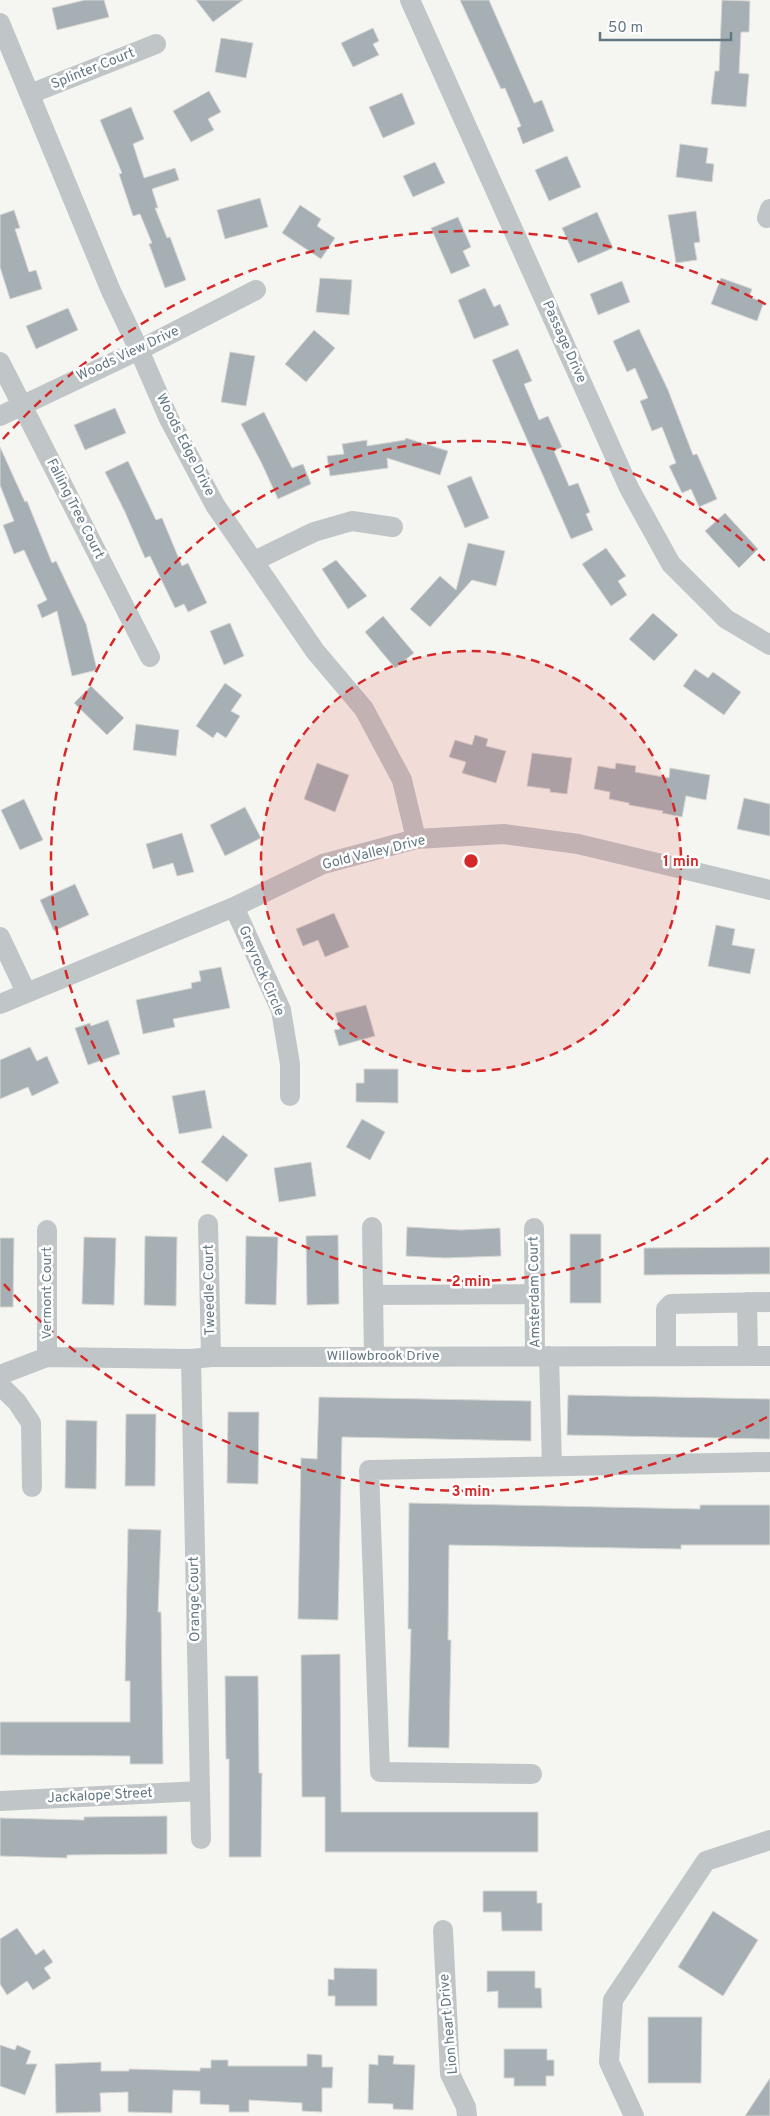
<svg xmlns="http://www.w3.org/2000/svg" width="770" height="2116" font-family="Overpass,sans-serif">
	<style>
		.building { fill: #a6b0b4; stroke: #d6d6d4 }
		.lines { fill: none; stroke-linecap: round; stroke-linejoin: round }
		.minor { stroke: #c0c5c7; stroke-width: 20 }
		.ring { fill: none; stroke: #d62828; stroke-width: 2.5; stroke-dasharray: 9 6 }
		.labels { text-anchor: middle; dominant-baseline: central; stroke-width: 5; stroke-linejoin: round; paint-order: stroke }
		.street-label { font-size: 14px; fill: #637783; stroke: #fff }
		.centre { fill: #d62828; stroke: #fff; stroke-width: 2.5 }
		.ring-label { font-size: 15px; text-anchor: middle; font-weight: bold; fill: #d62828; stroke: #fff; stroke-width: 5; stroke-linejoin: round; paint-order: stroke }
	</style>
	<rect width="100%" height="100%" fill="#f5f5f1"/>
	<path class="building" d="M85 0H104L109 17 57 30 52 8Z
		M196 0H243L213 22Z
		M460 0H489L534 103 542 100 554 131 523 144 517 128 521 126 505 88 501 89Z
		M722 0 750 1 749 32H741L739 73 749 74 746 107 711 104 715 71H719Z
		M373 28 379 41 373 44 379 55 353 67 341 43Z
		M221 38 253 43 246 78 215 72Z
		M209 91 221 112 208 119 214 130 191 142 173 111Z
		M402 93 415 124 383 138 369 107Z
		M131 107 144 139 133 144 144 178 175 168 179 180 152 189 158 208H155L167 238 170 237 186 280 165 288 149 244 152 243 140 214 133 216 119 174 122 173 100 120Z
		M680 144 708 148 706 163 714 164 712 182 676 177Z
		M567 156 581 187 549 201 535 170Z
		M435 162 445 183 413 197 403 176Z
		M260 198 268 227 225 239 217 210Z
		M300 205 321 219 317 226 335 238 321 259 282 233Z
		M14 210 20 228 15 229 29 272 36 270 42 289 10 299 0 267V215Z
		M696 211 700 242 694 243 697 260 676 263 668 215Z
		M597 212 613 248 578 263 562 228Z
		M458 217 471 247 463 251 470 266 451 274 431 228Z
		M320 278 352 280 349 315 316 312Z
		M721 278 752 289 749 297 764 302 757 321 711 304Z
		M622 281 630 302 598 315 590 294Z
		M485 288 494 307 500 304 509 325 474 339 458 300Z
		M68 308 78 330 36 349 26 326Z
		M639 329 668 390 693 455 697 454 717 499 699 507 691 489 682 493 669 466 676 463 662 427 652 431 640 401 648 398 635 368 627 372 613 341Z
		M314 330 335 348 306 382 285 364Z
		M518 349 532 381 524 384 539 420 548 416 562 447 554 451 569 486 578 483 590 512 586 514 593 530 571 539 492 360Z
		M230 352 255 356 246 406 221 402Z
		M115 408 126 433 85 450 74 425Z
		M264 412 292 468 303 464 311 484 278 499 262 464 241 424Z
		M406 438 448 451 440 475 387 458 388 468 330 476 327 456 344 454 342 444 367 440V446L405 440Z
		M0 447 25 502 27 501 52 563 56 561 86 624 97 670 72 676 57 611 42 618 37 605 47 600 24 550 14 554 3 525 14 521 0 485Z
		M128 461 156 520 162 518 182 566 188 563 207 603 188 612 184 604 175 608 150 556 145 558 125 512 105 472Z
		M471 476 489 518 465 528 447 486Z
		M725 513 758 549 739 568 705 531Z
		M468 543 505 551 496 586 472 580 430 627 410 609 440 576 456 590Z
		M606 548 626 576 618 581 627 595 611 606 582 564Z
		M336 560 367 596 348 609 322 569Z
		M653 613 678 635 654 661 629 639Z
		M383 616 414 653 395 668 365 632Z
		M230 623 244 656 224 665 210 631Z
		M695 669 708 678 713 672 741 692 724 715 683 686Z
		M225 683 242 695 231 711 240 716 226 738 217 732 213 738 196 726Z
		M91 686 124 718 107 735 74 703Z
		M136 724 179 730 176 756 133 750Z
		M475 735 488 739 486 746 506 751 496 783 462 773 466 762 449 757 455 740 472 745Z
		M532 753 572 758 567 794 550 792V789L527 786Z
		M317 763 349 775 335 812 304 799Z
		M616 763 636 766 635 772 669 778 670 768 710 775 706 800 686 796 682 817 662 813 663 811 629 805V803L609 799 610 792 594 789 598 766 615 769Z
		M744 798 770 804V836L737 829Z
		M24 799 43 840 20 850 1 810Z
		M245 807 261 838 225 856 210 825Z
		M182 833 194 872 177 876 173 863 153 869 146 844Z
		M75 884 89 915 54 931 40 900Z
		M334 913 349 947 325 957 318 940 303 946 296 929Z
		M716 925 735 929 732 945 755 949 750 974 708 966Z
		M221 967 230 1008 173 1019 175 1027 143 1034 136 1000 192 988 191 983 201 981 199 971Z
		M366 1005 375 1036 339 1046 334 1030 340 1029 335 1013Z
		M108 1020 120 1054 88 1065 75 1028 90 1023 91 1026Z
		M30 1047 37 1061 47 1056 59 1083 32 1096 28 1087 0 1099V1060Z
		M364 1069H398V1103L356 1102V1083H364Z
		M205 1090 212 1128 179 1134 172 1096Z
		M362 1119 385 1132 370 1160 346 1147Z
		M223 1135 248 1155 227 1182 201 1162Z
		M311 1162 316 1196 279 1202 274 1168Z
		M407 1227 461 1230 500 1228 501 1256 445 1258 406 1256Z
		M570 1234H601V1303H570Z
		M338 1235 339 1304 307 1305 306 1236Z
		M145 1236 177 1237 176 1306 144 1305Z
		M246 1236 278 1237 276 1305 245 1304Z
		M84 1237 116 1238 114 1305 82 1304Z
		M0 1238H14L13 1307H0Z
		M770 1247V1274L644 1275V1248Z
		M568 1395 770 1399V1439L567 1435Z
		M319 1397 531 1401V1441L342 1437 338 1620 298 1619 301 1458 317 1459Z
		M228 1412H259L258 1484 227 1483Z
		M126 1414H156L155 1486H125Z
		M66 1420 97 1421 96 1489 65 1488Z
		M409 1503 700 1509V1505H770V1545H681V1549L449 1545 448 1640H451L449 1748 408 1747 411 1629H408Z
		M128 1529 161 1530 158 1612H161L163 1764H130V1756L0 1755V1722H130V1681H125Z
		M340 1654 341 1812H538V1852H325V1797H302L301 1655Z
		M225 1676H258L259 1773H262L261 1857H229V1759H226Z
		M167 1816V1854L67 1855V1858L0 1856V1818L84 1820V1817Z
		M483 1891H537V1903H542V1931H502L501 1912H483Z
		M713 1911 758 1940 723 1996 678 1967Z
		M17 1928 36 1955 44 1949 53 1962 44 1968 51 1978 33 1990 27 1981 7 1995 0 1984V1939Z
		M334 1968 377 1969V2006H335V1996H328V1979L334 1980Z
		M487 1971H535V1988H541L542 2008H498V1991L487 1992Z
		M648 2017H702L701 2083H648Z
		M0 2045 15 2050 17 2045 31 2051 26 2064H37L25 2095 0 2086Z
		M504 2049H547V2060H554V2076H546V2086H514V2078H504Z
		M307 2054 322 2055V2067H333L332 2088H322V2112L302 2111V2103L249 2100V2112H229V2105L200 2104V2091L173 2090 172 2113 128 2112V2092L100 2093 101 2112 56 2113 55 2064 101 2062V2071H129V2069L200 2071V2068H211V2060H228V2066H307Z
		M378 2055 394 2056 393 2064 415 2065 413 2110 393 2109V2104L368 2103 369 2064 378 2065Z
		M770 2078V2116H745Z"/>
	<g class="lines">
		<path class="minor" d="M410 0 629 488 671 564 726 619 770 645
			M0 23 111 291 139 350 169 419 215 505 315 651 364 709 402 780 416 839
			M30 94 156 44
			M767 218 770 209
			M0 362 150 657
			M0 416 139 350 256 290
			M254 561 314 532 352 521 393 527
			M234 907 281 1010 290 1064V1096
			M0 937 26 992
			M0 1004 234 907 323 864 416 839 504 834 578 844 770 890
			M208 1224 211 1357
			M372 1227 374 1356
			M534 1228 535 1356
			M373 1295 535 1294
			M747 1302 748 1356
			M549 1356 552 1466
			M666 1356V1309L671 1304 770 1302
			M47 1357V1230
			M191 1359 201 1839
			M0 1375 47 1357 191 1359 211 1357 770 1356
			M0 1385 17 1402 31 1423 32 1487
			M532 1774 380 1772 369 1470 770 1462
			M0 1801 200 1791
			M443 1930 450 2074 466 2107 467 2116
			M634 2116 609 2062 613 2000 706 1861 770 1840"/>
	</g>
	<circle cx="471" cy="861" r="210" fill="#d62828" fill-opacity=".12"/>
	<g class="ring">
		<circle cx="471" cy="861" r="210"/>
		<path d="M768 1158A420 420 0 1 1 768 564"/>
		<path d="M767 1417A630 630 0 0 1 3 1283M3 439A630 630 0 0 1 767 305"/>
	</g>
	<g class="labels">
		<g class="street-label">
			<text transform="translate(93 69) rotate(-22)">Splinter Court</text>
			<text transform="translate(564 342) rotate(66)">Passage Drive</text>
			<text transform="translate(128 354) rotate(-25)">Woods View Drive</text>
			<text transform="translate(185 445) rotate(63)">Woods Edge Drive</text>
			<text transform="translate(75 509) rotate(63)">Falling Tree Court</text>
			<text transform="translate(374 853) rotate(-14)">Gold Valley Drive</text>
			<text transform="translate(261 971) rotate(67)">Greyrock Circle</text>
			<text transform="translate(210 1290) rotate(-91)">Tweedle Court</text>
			<text transform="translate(535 1292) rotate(-91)">Amsterdam Court</text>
			<text transform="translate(47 1293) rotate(-90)">Vermont Court</text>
			<text x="383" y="1356">Willowbrook Drive</text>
			<text transform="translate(195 1599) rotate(-91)">Orange Court</text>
			<text transform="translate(100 1796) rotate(-3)">Jackalope Street</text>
			<text transform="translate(449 2024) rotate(-95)">Lion heart Drive</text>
		</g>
	</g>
	<circle cx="471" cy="861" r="8" class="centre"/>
	<g class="ring-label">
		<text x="681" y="866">1 min</text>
		<text x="471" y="1286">2 min</text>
		<text x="471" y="1496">3 min</text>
	</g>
	<path d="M600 32v8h131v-8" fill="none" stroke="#637783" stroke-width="2.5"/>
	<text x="608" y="32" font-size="15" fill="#637783" stroke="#ffffff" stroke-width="4" paint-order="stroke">50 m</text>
</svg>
